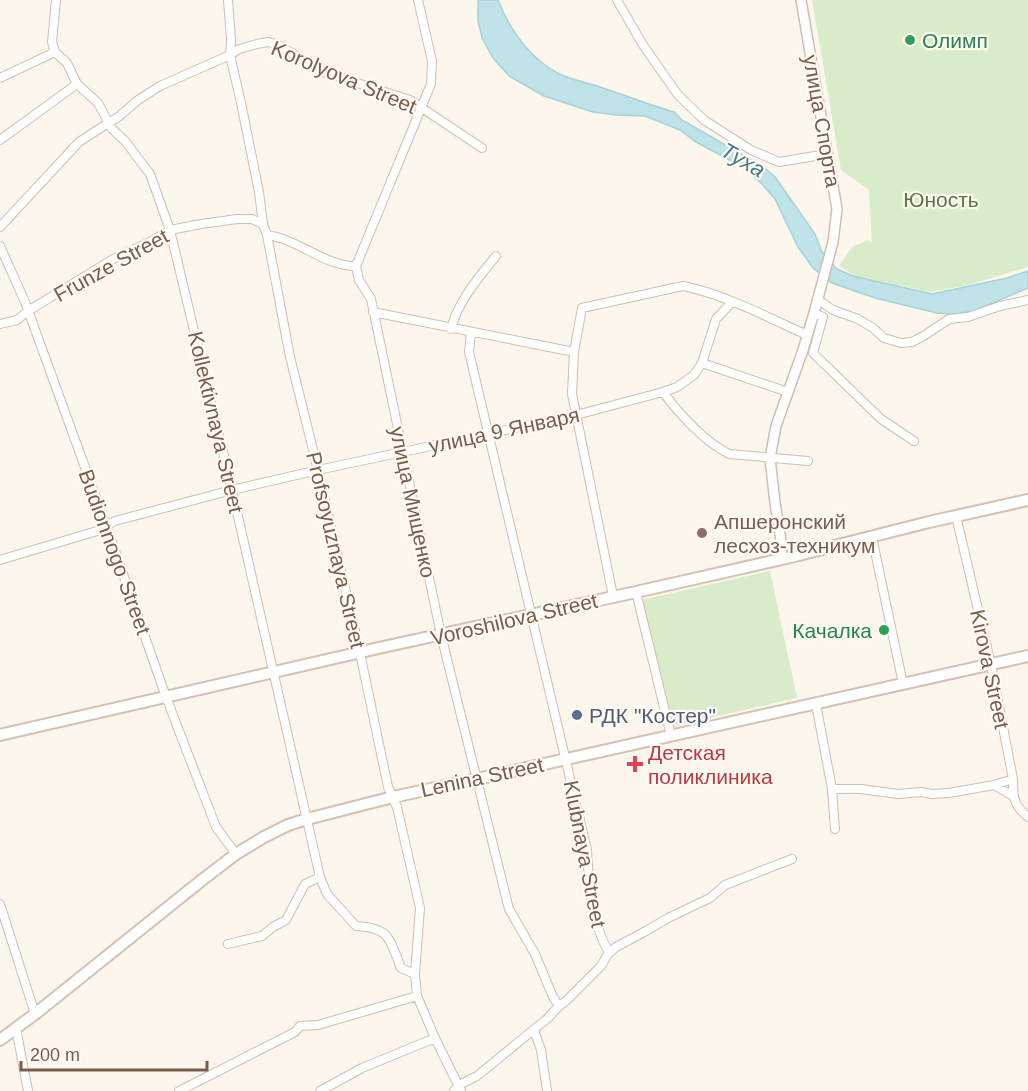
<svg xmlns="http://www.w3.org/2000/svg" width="1028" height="1091" font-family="Arial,sans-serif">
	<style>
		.green { fill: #d8ecc9 }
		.water { fill: #bfe3e8; stroke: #a5d3da; stroke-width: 1.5 }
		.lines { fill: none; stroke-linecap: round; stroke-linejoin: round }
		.minor-casing { stroke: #d1beb0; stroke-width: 10 }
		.tertiary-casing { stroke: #d1beb0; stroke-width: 12 }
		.secondary-casing { stroke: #d6c0b0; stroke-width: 14 }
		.minor { stroke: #fff; stroke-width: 8 }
		.tertiary { stroke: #fff; stroke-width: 9 }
		.secondary { stroke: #fff; stroke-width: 10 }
		.leisure-dot { fill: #2e9e5b; stroke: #fffaf3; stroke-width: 2 }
		.education-dot { fill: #8d6e63; stroke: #fffaf3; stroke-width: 2 }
		.service-dot { fill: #5c6f8a; stroke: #fffaf3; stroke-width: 2 }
		.health-dot { fill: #e0444e; stroke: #fffaf3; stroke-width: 2 }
		.labels { text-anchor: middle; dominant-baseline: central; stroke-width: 4.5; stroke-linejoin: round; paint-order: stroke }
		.leisure-label { font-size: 21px; fill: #27864d; stroke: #fffaf3; text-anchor: start }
		.street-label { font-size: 21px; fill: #7a5c4d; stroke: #fffaf3 }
		.park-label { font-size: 21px; fill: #537a41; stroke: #fffaf3 }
		.education-label { font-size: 21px; fill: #785e54; stroke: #fffaf3; text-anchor: start }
		.service-label { font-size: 21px; fill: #4e5e75; stroke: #fffaf3; text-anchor: start }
		.health-label { font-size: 21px; fill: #be3a42; stroke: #fffaf3; text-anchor: start }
		.water-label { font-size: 22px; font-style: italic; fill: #437c86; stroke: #fffaf3 }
	</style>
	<rect width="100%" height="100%" fill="#fdf6ec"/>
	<path class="green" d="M812 0H1028V246L1024 247 1028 246V267L968 285 930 292 856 276 839 266 852 247 868 240 872 243 863 254 872 243 869 190 841 170Z
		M770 571 797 698 670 727 641 600Z"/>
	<path class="water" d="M478 0H498C510 30 530 58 559 74 572 80 589 83 603 88 627 96 650 105 674 112L682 120 764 167 775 177 815 234 822 252 837 269 853 276 932 294 1007 278 1028 271V288L974 311 956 314 937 313 875 298 832 283 813 268 798 247 775 199 761 183 741 166 696 142 680 130 645 116 616 115 593 112 544 96 509 76 493 58 482 38 478 21Z"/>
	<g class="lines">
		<defs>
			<path id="minor" d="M56 0 52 42 55 52 67 63 77 84 98 103 112 129 125 141 150 174 170 230 232 490 320 877 327 894 356 926C391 928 389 939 401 968L415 974
				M228 0 231 39 230 55 241 103 259 192 263 224 267 235 290 357 318 470 360 653 388 787 397 807 420 908 415 974 417 996 435 1038 461 1091
				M418 0 432 61 431 84 356 266 359 280 371 299 441 635 509 909 535 954 553 997 559 1006
				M617 0 643 45 678 95 704 120 751 150 779 162 827 154
				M0 78 55 52
				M0 140 77 84
				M0 227 79 142 108 123 117 118 138 100 160 86 230 55 239 49 257 44 268 42 279 45 320 71 410 100 482 148
				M267 235C298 239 326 267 356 266
				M0 246 25 302 106 525 166 697 216 827 236 854
				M817 299 833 310 858 319 873 328 884 338 901 343 912 342 925 335 949 319 968 317 1000 306 1028 300
				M373 312 574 352
				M814 313 823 317 813 353 881 419 914 441
				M0 324 17 320 28 311 115 258 150 242 170 230 201 224 237 219H252L263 224
				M451 329C458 301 479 277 496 256
				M471 332 469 352 587 850C589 886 591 921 609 953
				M702 363 788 392
				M663 392C679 414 705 442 729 454L808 461
				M956 516 991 665 1013 779C1013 797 1013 805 1028 817
				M872 537 903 684
				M0 560 97 531 115 521 232 490 318 470 576 415 663 392 677 387 694 375 702 363 716 319 732 302
				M636 592 671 736
				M613 596 572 394 574 352 582 308 683 286C724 294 769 318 807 335
				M816 704 832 789 835 829
				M994 785 1013 796
				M832 789H861L898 794 921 792 932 794 949 793 994 785 1013 779
				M0 904 35 1014
				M228 944 262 936 273 927 286 920 305 884 320 877
				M16 1028 28 1091
				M534 1030 541 1050 547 1091
				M179 1091 295 1032 300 1026 318 1025 417 996
				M320 1091 362 1068 435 1038
				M454 1091 459 1085 477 1076 548 1018 559 1006 566 1001 601 966 608 954 616 947 646 931 668 918 710 898 725 885 792 859"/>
			<path id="tertiary" d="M780 559 782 547 775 503 770 458 776 426 803 350 814 313 833 242 837 209 801 0"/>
			<path id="secondary" d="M0 735 383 647 636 592 795 556 929 522 1028 500
				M0 1040 35 1014 202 880 236 854 264 837 288 825 307 819 393 797 477 779 1028 656"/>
		</defs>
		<use href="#minor" class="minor-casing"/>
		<use href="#tertiary" class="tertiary-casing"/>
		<use href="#secondary" class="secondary-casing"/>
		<use href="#minor" class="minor"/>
		<use href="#tertiary" class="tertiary"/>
		<use href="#secondary" class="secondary"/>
	</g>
	<g class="leisure-dot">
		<circle cx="910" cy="40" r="6"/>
		<circle cx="884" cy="630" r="6"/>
	</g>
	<circle class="education-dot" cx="702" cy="533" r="6"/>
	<circle class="service-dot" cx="577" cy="715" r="6"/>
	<path class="health-dot" d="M632 755h6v6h6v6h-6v6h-6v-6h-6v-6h6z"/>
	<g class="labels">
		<g class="leisure-label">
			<text x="922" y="40">Олимп</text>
			<text x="872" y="630" text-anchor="end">Качалка</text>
		</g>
		<g class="street-label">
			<text transform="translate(344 77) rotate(23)">Korolyova Street</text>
			<text transform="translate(822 121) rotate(80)">улица Спорта</text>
			<text transform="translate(111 265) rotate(-29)">Frunze Street</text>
			<text transform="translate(216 422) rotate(77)">Kollektivnaya Street</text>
			<text transform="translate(504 430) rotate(-12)">улица 9 Января</text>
			<text transform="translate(413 502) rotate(78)">улица Мищенко</text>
			<text transform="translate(336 550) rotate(77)">Profsoyuznaya Street</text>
			<text transform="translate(115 552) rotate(70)">Budionnogo Street</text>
			<text transform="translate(514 619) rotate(-13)">Voroshilova Street</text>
			<text transform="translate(990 669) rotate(78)">Kirova Street</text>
			<text transform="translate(482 777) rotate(-12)">Lenina Street</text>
			<text transform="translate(585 854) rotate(79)">Klubnaya Street</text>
		</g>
		<g class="park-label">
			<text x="941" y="199">Юность</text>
		</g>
		<g class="education-label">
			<text x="714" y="521">Апшеронский<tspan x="714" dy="24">лесхоз-техникум</tspan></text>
		</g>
		<g class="service-label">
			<text x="589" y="715">РДК "Костер"</text>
		</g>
		<g class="health-label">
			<text x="648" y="752">Детская<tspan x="648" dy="24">поликлиника</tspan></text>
		</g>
		<g class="water-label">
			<text transform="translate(743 160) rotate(30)">Туха</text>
		</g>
	</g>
	<path d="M21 1061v9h186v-9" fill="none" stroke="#7a5c4d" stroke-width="3"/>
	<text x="30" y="1061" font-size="18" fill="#7a5c4d" stroke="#fffaf3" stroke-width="4.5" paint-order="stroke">200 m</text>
</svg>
